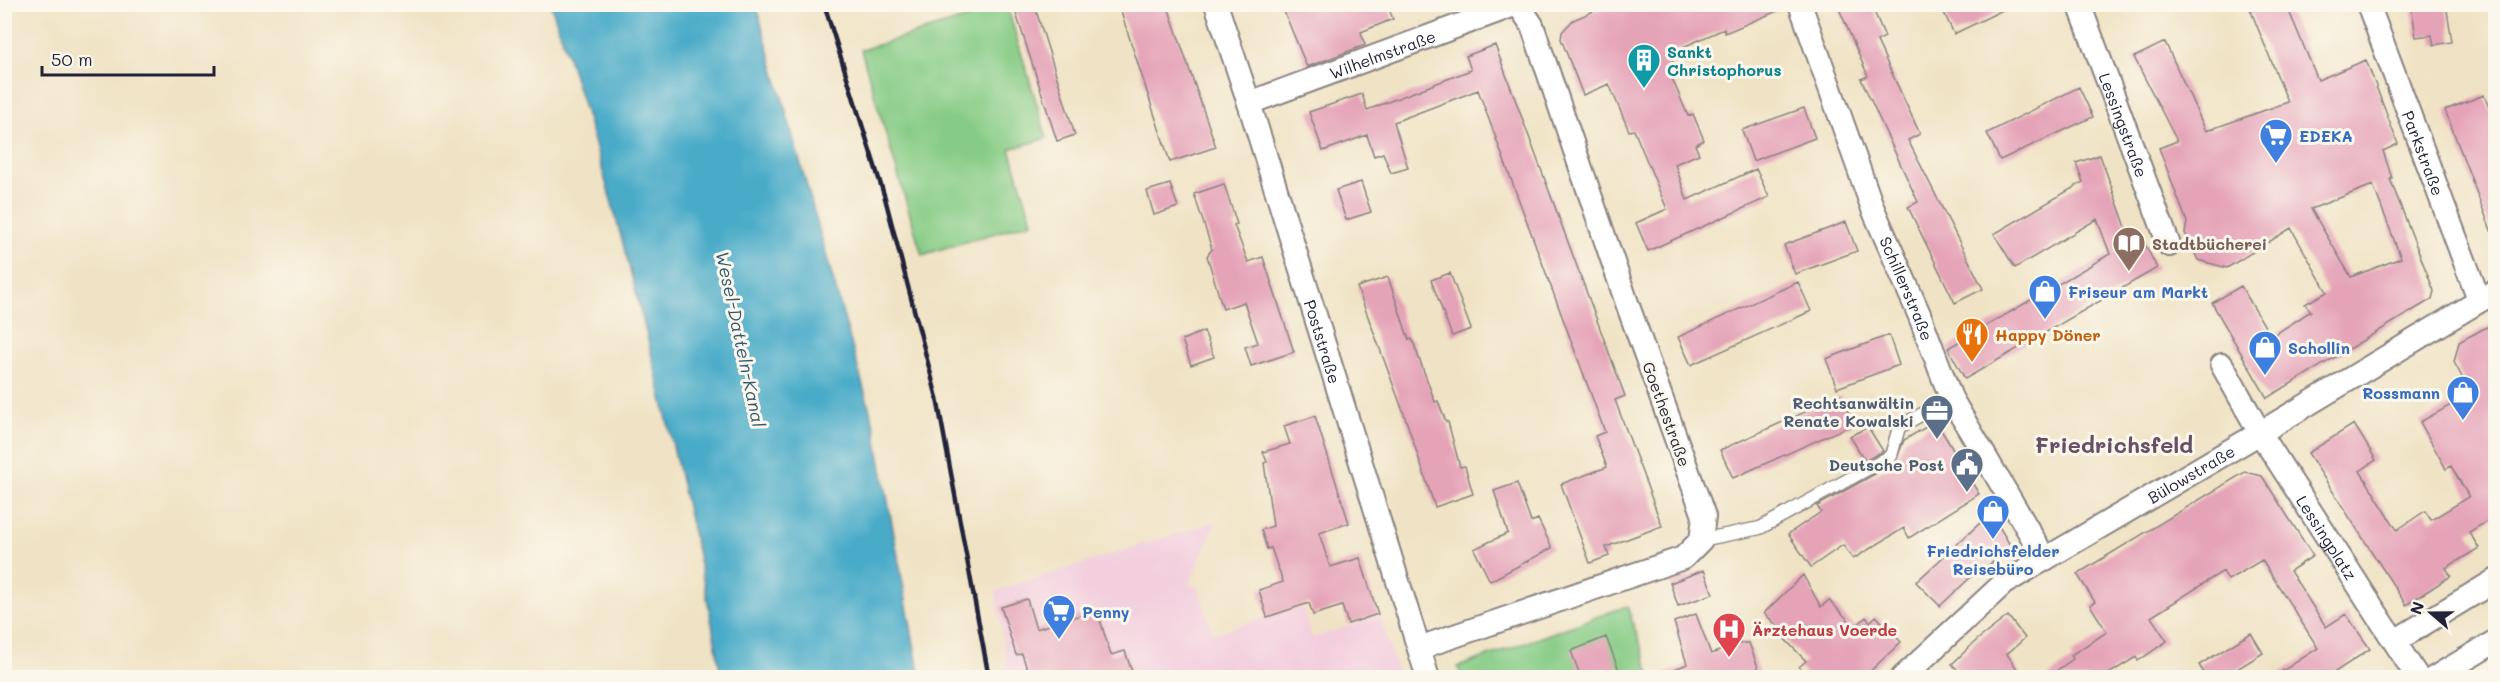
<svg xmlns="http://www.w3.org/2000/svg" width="2500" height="682" font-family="Mali,sans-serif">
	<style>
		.built { fill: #f3cfde }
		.green { fill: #87cc86; stroke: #547760; stroke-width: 1.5 }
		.water { fill: #49abc8; stroke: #366682; stroke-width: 1.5 }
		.building { fill: #e5a3b8; fill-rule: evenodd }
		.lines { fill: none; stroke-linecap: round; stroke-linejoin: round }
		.lane-casing { stroke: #898280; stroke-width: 15 }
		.street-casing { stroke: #898280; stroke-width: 26 }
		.lane { stroke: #fff; stroke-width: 12 }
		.street { stroke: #fff; stroke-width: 22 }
		.rail { stroke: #22223b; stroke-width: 4.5 }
		.labels { text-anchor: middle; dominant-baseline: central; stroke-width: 6; stroke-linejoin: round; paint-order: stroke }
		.culture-label { font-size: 16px; font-weight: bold; fill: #0d838f; stroke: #fbf7ec; text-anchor: start }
		.street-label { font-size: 16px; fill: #22223b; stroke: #fbf7ec }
		.shop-label { font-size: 16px; font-weight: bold; fill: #366cbe; stroke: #fbf7ec; text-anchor: start }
		.education-label { font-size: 16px; font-weight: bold; fill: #785e54; stroke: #fbf7ec; text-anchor: start }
		.food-label { font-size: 16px; font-weight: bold; fill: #c56008; stroke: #fbf7ec; text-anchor: start }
		.service-label { font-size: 16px; font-weight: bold; fill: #4e5e75; stroke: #fbf7ec; text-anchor: end }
		.health-label { font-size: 16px; font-weight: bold; fill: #be3a42; stroke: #fbf7ec; text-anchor: start }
		.water-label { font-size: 18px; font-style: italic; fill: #325973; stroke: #fbf7ec }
		.district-label { font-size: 22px; font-weight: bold; fill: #664f67; stroke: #fbf7ec }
	</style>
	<rect width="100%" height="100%" fill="#fbf7ec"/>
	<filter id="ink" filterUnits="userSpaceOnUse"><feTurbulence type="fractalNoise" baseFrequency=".0167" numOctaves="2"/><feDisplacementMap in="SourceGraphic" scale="12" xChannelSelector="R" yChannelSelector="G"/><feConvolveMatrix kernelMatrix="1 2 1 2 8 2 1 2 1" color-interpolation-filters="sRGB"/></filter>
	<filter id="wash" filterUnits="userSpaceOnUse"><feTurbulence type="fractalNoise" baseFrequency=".008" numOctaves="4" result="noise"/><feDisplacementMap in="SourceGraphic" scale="24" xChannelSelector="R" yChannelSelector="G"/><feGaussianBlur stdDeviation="1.35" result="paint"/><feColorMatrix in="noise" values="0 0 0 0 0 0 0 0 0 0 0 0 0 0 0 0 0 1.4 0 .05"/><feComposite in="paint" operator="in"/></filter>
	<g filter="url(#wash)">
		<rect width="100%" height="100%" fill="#f0e3c5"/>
		<path class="built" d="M1217 521 1188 587 1198 585 1213 634 1302 606 1312 638 1380 616 1399 677H1008L996 591Z"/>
		<path class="green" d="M1007 6 1047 138 1010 149 1032 222 922 255 861 50Z
			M1627 606 1651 677H1462L1458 667Z"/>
		<path class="water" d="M551 5H756L874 425 920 677H721C710 604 693 532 676 459 642 306 601 154 551 5Z"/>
		<g id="blocks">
			<path class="building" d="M1013 4H1034L1075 135 1057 141Z
				M1134 4H1167L1216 147 1170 162 1120 9Z
				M1281 4H1387L1393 19 1361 32 1365 45 1307 67Z
				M1610 4H1787V7L1725 33 1724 29 1676 50 1669 71 1688 116 1693 114 1704 140 1695 145 1699 154 1675 164 1687 200 1756 169 1769 197 1648 251 1636 223 1667 209 1634 130 1629 131 1609 84 1583 95 1561 39 1562 32 1573 20Z
				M1837 4H1871L1885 37 1877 41 1920 134 1908 140 1983 289 1955 303 1908 207 1918 202 1861 79 1868 76Z
				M1940 4H2015L1954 34Z
				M2248 4H2286L2318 80 2366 60 2398 144 2383 151 2392 178 2390 179 2434 291 2432 299 2267 398 2212 303 2241 286 2271 337 2311 311 2305 304 2327 292 2291 228 2227 268 2198 260 2185 233 2187 222 2159 148 2177 141 2134 57 2165 42 2206 131 2288 102ZM2373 185 2401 258 2351 277 2311 209Z
				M2411 4H2446L2452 42 2434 45 2432 35 2416 37Z
				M1495 45 1625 396 1615 400 1662 526 1606 547 1609 556 1590 563 1561 484 1607 467 1595 436 1605 432 1478 90 1394 122 1408 168 1391 173 1383 153 1374 156 1367 135 1323 151 1309 112 1362 94 1367 110 1471 70 1466 56Z
				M2079 87 2093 117 2000 160 1987 133Z
				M2484 95 2496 125 2494 238 2445 110Z
				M1804 108 1815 138 1753 161 1742 130Z
				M2100 155 2131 241 2141 236 2157 268 1965 379 1948 348 2110 254 2097 219 2015 268 1994 234 2083 182 2076 163Z
				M1361 182 1371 212 1346 220 1336 190Z
				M1170 184 1178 207 1154 215 1147 191Z
				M1224 184 1237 224 1234 225 1248 262 1263 257 1294 352 1251 366 1245 347 1258 343 1244 302 1223 309 1207 256 1212 249 1194 194Z
				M1846 222 1857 251 1795 274 1784 245Z
				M1450 273 1471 329 1452 336 1431 280Z
				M1388 277 1409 340 1412 339 1435 402 1438 401 1446 422H1448L1460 467 1465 466 1473 494 1435 507 1404 414 1357 287Z
				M1798 282 1811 311 1691 365 1678 337Z
				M2496 322V516L2469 532 2479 548 2446 568 2451 576 2406 605 2308 453 2354 424 2376 460 2360 471 2397 530 2425 511 2431 520 2469 497 2451 466 2446 469 2420 422 2471 394 2454 362 2459 342Z
				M1204 331 1214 357 1191 365 1182 340Z
				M1889 335 1899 365 1837 388 1826 359Z
				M1841 396 1854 424 1733 478 1720 450Z
				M1315 416 1349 523 1319 533 1330 567 1360 558 1378 614 1348 624 1342 606 1313 615 1309 603 1267 617 1259 590 1283 582 1271 548 1267 549 1261 530 1273 526 1264 463 1267 462 1263 452 1290 444 1284 426Z
				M1936 421 1979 494 1909 538 1904 528 1853 559 1843 545 1811 567 1788 534 1821 512 1817 506 1895 463 1904 440Z
				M1868 427 1883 451 1865 461 1850 436Z
				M2245 472 2262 476 2313 556 2290 571 2326 627 2346 614 2370 649 2326 678H2272L2318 648 2262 560 2228 580 2223 571 2151 617 2167 641 2138 661 2136 657 2102 678H2046L2073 659 2071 655 2107 632 2090 605 2095 602 2077 574Z
				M1517 483 1531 522 1538 519 1552 548 1490 581 1474 549 1508 533 1494 491Z
				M1991 513 2013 550 1975 573 1940 606 1916 582Z
				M1704 570 1713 594 1678 606 1670 583Z
				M1803 575 1821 607 1829 600 1855 627 1866 617 1870 622 1876 616 1901 642 1863 678H1808L1799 667 1806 661 1776 630 1779 628 1764 613Z
				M1027 599 1036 629 1097 610 1111 655 1125 651 1134 678H1030L1022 654 1016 655 1001 607Z
				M1696 614 1711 654 1741 643H1749L1762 678H1655L1687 664 1674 622Z
				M2008 616 2025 638 2007 654 2023 678H1965L1952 664 1977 640Z
				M2251 633 2263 653 2223 678H2207L2199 665Z
				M1606 637 1622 678H1581L1571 651Z"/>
		</g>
	</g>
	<g filter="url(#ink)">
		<use href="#blocks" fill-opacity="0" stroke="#898280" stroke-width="1.5"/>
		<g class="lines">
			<defs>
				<path id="lane" d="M1701 540 1760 528 1891 456 1899 427 1951 398"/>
				<g id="street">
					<path id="s1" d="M1216 4 1249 103 1428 678"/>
					<path id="s2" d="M1800 4 1873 209 1919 314 1951 398 2045 559"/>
					<path id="s3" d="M2079 4 2169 245"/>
					<path id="s4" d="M2368 4 2479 300"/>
					<path id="s5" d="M1249 103 1517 4"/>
					<path id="s6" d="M2222 365 2260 433 2418 678"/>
					<path d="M2395 641 2496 580"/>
					<path d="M1419 648 1683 558 1701 540 1704 516 1628 306 1532 25 1518 4"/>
					<path id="s7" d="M1902 678 2004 583 2260 433 2496 291"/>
					<path d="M2434 678 2496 641"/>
				</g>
			</defs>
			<use href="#lane" class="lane-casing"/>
			<use href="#street" class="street-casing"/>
			<use href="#lane" class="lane"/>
			<use href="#street" class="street"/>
			<path class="rail" d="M824 4 885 198 937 398 989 678"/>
		</g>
	</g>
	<defs>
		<symbol id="building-pin" viewBox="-11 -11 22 30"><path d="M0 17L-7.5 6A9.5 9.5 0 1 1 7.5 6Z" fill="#0f9aa8" stroke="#fbf7ec"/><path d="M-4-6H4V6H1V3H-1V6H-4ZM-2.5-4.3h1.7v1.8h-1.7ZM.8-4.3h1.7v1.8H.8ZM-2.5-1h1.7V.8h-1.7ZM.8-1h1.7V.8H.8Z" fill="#fff"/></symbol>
		<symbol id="supermarket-pin" viewBox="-11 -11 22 30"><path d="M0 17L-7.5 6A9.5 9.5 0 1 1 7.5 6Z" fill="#3f7fe0" stroke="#fbf7ec"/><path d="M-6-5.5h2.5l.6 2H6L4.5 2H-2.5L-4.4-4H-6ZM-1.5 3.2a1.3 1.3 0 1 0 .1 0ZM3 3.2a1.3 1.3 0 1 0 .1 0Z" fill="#fff"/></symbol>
		<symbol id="library-pin" viewBox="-11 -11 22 30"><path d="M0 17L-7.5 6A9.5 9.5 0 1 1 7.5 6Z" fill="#8d6e63" stroke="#fbf7ec"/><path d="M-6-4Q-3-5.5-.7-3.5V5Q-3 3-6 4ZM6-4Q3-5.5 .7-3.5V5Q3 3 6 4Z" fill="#fff"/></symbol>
		<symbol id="shop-pin" viewBox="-11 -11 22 30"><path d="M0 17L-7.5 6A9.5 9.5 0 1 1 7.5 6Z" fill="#3f7fe0" stroke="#fbf7ec"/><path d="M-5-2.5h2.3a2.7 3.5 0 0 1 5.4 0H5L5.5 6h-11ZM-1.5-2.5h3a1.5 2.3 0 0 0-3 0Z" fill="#fff"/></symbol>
		<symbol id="restaurant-pin" viewBox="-11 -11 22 30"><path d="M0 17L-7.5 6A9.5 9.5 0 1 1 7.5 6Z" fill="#e8710a" stroke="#fbf7ec"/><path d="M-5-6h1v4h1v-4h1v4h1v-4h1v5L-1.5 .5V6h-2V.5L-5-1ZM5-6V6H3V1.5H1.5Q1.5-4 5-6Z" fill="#fff"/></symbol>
		<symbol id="office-pin" viewBox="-11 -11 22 30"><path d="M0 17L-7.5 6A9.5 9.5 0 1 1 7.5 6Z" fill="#5c6f8a" stroke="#fbf7ec"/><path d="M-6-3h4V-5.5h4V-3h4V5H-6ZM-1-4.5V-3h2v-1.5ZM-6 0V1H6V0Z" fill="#fff"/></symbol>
		<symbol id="civic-pin" viewBox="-11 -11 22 30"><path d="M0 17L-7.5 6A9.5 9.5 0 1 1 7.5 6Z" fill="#5c6f8a" stroke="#fbf7ec"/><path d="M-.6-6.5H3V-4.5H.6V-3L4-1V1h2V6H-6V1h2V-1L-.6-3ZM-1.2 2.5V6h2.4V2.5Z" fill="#fff"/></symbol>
		<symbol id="hospital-pin" viewBox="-11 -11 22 30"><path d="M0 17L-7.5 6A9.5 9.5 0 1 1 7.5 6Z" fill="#e0444e" stroke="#fbf7ec"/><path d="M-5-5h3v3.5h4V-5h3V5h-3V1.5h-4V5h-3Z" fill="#fff"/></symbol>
	</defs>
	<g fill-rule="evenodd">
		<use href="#building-pin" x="1625" y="41" width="38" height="52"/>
		<use href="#supermarket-pin" x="2257" y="116" width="38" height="52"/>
		<use href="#library-pin" x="2110" y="224" width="38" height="52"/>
		<use href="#shop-pin" x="2026" y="272" width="38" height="52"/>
		<use href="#restaurant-pin" x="1953" y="315" width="38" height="52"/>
		<use href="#shop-pin" x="2246" y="328" width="38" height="52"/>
		<use href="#shop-pin" x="2444" y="373" width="38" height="52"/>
		<use href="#office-pin" x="1918" y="392" width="38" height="52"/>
		<use href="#civic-pin" x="1948" y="445" width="38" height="52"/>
		<use href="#shop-pin" x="1974" y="492" width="38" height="52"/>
		<use href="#supermarket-pin" x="1040" y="592" width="38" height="52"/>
		<use href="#hospital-pin" x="1710" y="610" width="38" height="52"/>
	</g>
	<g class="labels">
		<g class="culture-label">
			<text x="1667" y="51">Sankt<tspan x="1667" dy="18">Christophorus</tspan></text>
		</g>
		<g class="street-label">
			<text stroke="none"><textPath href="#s5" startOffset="142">Wilhelmstraße</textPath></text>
			<text stroke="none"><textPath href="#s3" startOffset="129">Lessingstraße</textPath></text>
			<text stroke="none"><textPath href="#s4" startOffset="159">Parkstraße</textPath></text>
			<text stroke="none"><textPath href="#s2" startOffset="304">Schillerstraße</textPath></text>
			<text stroke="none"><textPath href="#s1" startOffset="354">Poststraße</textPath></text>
			<text transform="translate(1667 414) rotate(70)">Goethestraße</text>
			<text stroke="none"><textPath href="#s7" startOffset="356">Bülowstraße</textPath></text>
			<text stroke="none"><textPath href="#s6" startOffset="202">Lessingplatz</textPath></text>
		</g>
		<g class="shop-label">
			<text x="2299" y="135">EDEKA</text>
			<text x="2068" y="291">Friseur am Markt</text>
			<text x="2288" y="347">Schollin</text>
			<text x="2440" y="392" text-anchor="end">Rossmann</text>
			<text x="1993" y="550" text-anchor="middle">Friedrichsfelder<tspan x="1993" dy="18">Reisebüro</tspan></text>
			<text x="1082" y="611">Penny</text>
		</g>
		<g class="education-label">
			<text x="2152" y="243">Stadtbücherei</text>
		</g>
		<g class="food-label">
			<text x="1995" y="334">Happy Döner</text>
		</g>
		<g class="service-label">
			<text x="1914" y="402">Rechtsanwältin<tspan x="1914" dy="18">Renate Kowalski</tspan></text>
			<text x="1944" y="464">Deutsche Post</text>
		</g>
		<g class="health-label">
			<text x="1752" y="629">Ärztehaus Voerde</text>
		</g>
		<g class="water-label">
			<text transform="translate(741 339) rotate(78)">Wesel-Datteln-Kanal</text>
		</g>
		<g class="district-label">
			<text x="2114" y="444">Friedrichsfeld</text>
		</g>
	</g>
	<rect width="2500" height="682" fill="none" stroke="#fbf7ec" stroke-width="24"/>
	<g transform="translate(2431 613) rotate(290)" stroke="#fbf7ec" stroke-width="4.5" paint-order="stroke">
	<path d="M0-4.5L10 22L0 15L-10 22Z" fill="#22223b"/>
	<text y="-9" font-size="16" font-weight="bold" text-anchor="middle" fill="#22223b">N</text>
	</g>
	<path d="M42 66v9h172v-9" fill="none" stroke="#22223b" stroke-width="3"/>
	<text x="51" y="66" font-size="18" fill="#22223b" stroke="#fbf7ec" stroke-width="4.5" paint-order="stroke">50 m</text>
</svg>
